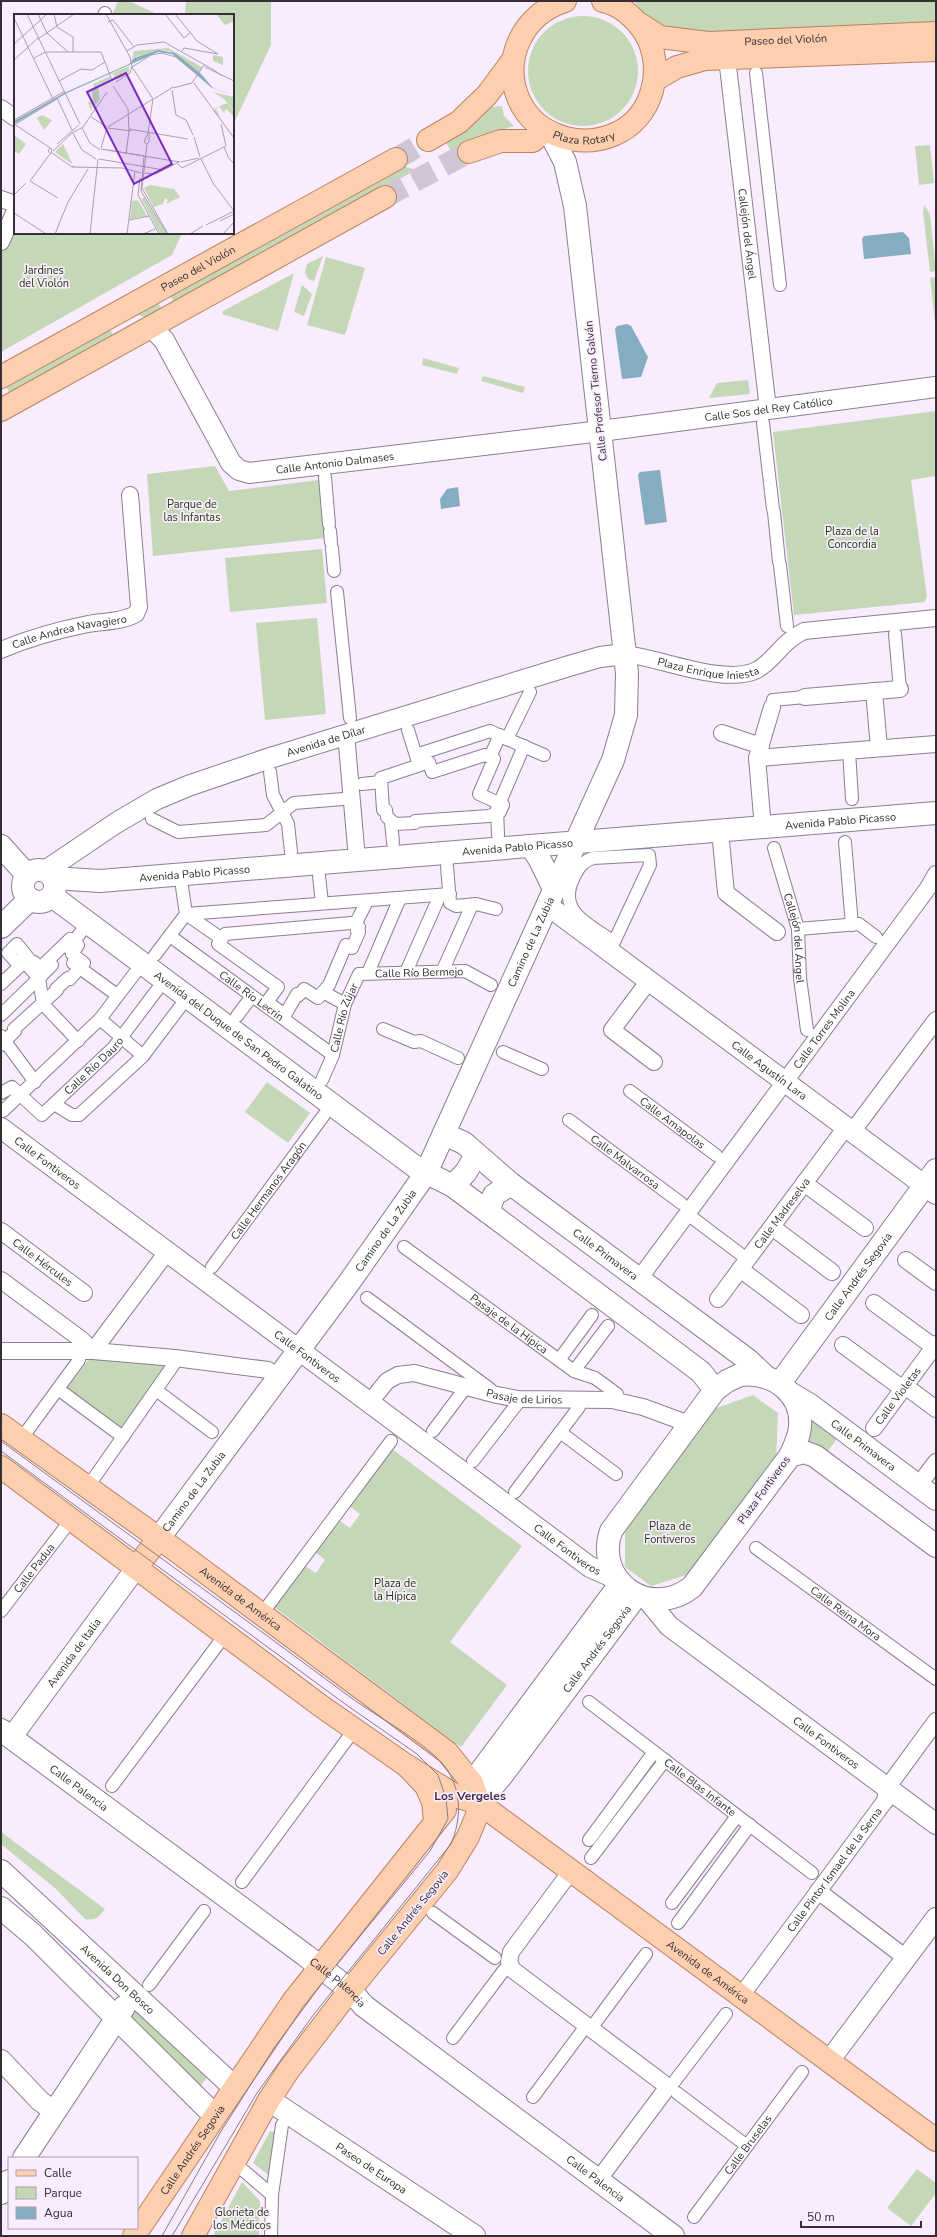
<svg xmlns="http://www.w3.org/2000/svg" width="937" height="2237" font-family="'Nunito Sans',sans-serif">
	<style>
		.green { fill: #c4d8b7 }
		.water { fill: #84adbf }
		.lines { fill: none; stroke-linecap: round; stroke-linejoin: round }
		.primary-tunnel { stroke: #d1c6d6; stroke-width: 22; stroke-dasharray: 22 11; stroke-linecap: butt }
		.pedestrian-casing { stroke: #8c7e92; stroke-width: 14 }
		.minor-casing { stroke: #8c7e92; stroke-width: 18 }
		.tertiary-casing { stroke: #8c7e92; stroke-width: 22 }
		.secondary-casing { stroke: #8c7e92; stroke-width: 24 }
		.primary-casing { stroke: #b78262; stroke-width: 24 }
		.pedestrian { stroke: #fff; stroke-width: 12 }
		.minor { stroke: #fff; stroke-width: 16 }
		.tertiary { stroke: #fff; stroke-width: 20 }
		.secondary { stroke: #fff; stroke-width: 22 }
		.primary { stroke: #fecfaf; stroke-width: 22 }
		.tram { stroke: #867d8a; stroke-width: 1 }
		.labels { text-anchor: middle; dominant-baseline: central; stroke-width: 3.5; stroke-linejoin: round; paint-order: stroke }
		.street-label { font-size: 11px; fill: #342e36; stroke: #f8ecfe }
		.park-label { font-size: 11px; fill: #1e3703; stroke: #f8ecfe }
		.neighbourhood-label { font-size: 12px; font-weight: bold; fill: #3e3243; stroke: #f8ecfe }
		.inset-road { fill: none; stroke: #aaa0ae; stroke-width: 1 }
		.view { fill: #7b2cbf; fill-opacity: 0.15; stroke: #7b2cbf; stroke-width: 2 }
		.inset-edge { fill: none; stroke: #342e36; stroke-width: 2 }
	</style>
	<rect width="100%" height="100%" fill="#f8ecfe"/>
	<path class="green" d="M118 1H129L159 15H112Z
		M186 1H271V45L233 125V15H185Z
		M634 1H936V26L677 33 648 18Z
		M528 71a55 55 0 1 1 110 0a55 55 0 1 1-110 0Z
		M502 106 504 116 514 126 475 139 451 151 445 141 489 107Z
		M930 145 934 183 919 185 915 146Z
		M401 165 416 170 174 303 170 295Z
		M924 205 930 214 936 271 930 272 923 212Z
		M15 224V233H182L172 255 1 352V254Z
		M323 256 314 281 308 279 305 272 307 264Z
		M326 257 365 268 345 335 307 325Z
		M294 273 278 331 222 314 223 311Z
		M936 277V331L930 278Z
		M302 285 312 294 304 316 294 312Z
		M156 300 162 310 147 318 132 313Z
		M110 329 114 337 10 394 6 386Z
		M423 358 459 368 457 374 422 365Z
		M483 376 525 387 523 393 481 381Z
		M748 380 750 394 709 398 717 383Z
		M936 411V476L911 480 927 597 924 602 794 615 773 432Z
		M215 466 229 491 319 480 326 538 153 556 147 474Z
		M322 549 327 603 230 612 225 558Z
		M317 618 326 714 265 720 256 623Z
		M267 1082 310 1113 288 1143 245 1112Z
		M89 1359 169 1364 123 1429 67 1388Z
		M753 1395 778 1413 776 1460 693 1573 651 1586 625 1567V1522L708 1411Z
		M812 1412 841 1434 823 1457 807 1444Z
		M392 1449 522 1546 450 1642 507 1685 461 1747 274 1607 305 1566 316 1573 325 1560 315 1552 339 1520 350 1528 360 1514 349 1506Z
		M1 1832 105 1909C99 1917 96 1921 85 1919L56 1889 1 1844Z
		M137 2009 210 2073 198 2090 131 2018Z
		M270 2131 276 2132 271 2177 253 2163Z
		M917 2169 936 2183V2193L911 2226 887 2208Z
		M242 2182 260 2201 259 2236H213Z"/>
	<path class="water" d="M903 232 909 238 911 254 864 259 862 239 864 236Z
		M627 324 631 326 648 357 641 377 622 379 615 329 617 326Z
		M660 470 667 522 645 525 638 475 640 472Z
		M458 487 460 506 441 509 440 499 447 489Z"/>
	<g class="lines">
		<path class="primary-tunnel" d="M396 159 428 140
			M385 197 469 152"/>
		<defs>
			<g id="pedestrian">
				<path d="M104 15 105 13"/>
				<path d="M756 73 780 285"/>
				<path d="M763 423 773 509"/>
				<path d="M325 477 329 524"/>
				<path d="M774 512 779 562"/>
				<path d="M330 531 331 542"/>
				<path d="M332 548 334 571"/>
				<path d="M780 565 787 626"/>
				<path d="M337 592 350 718"/>
				<path d="M895 634 900 689"/>
				<path d="M530 692 507 739 544 755"/>
				<path d="M772 707 773 700 805 697"/>
				<path d="M408 730 418 762"/>
				<path d="M849 751 852 799"/>
				<path d="M416 755 490 731 507 739"/>
				<path d="M485 755 494 759 479 794 503 805 500 812 489 816 415 821V823L395 824 387 817 386 810H383L381 778 429 762 432 772Z"/>
				<path d="M490 757 500 735"/>
				<path d="M270 772 273 795 288 824 291 852"/>
				<path d="M362 784 381 782"/>
				<path d="M152 819 178 832 266 825 294 803 343 799"/>
				<path d="M391 821 393 843"/>
				<path d="M498 835 497 809 524 746"/>
				<path d="M845 842 852 925"/>
				<path id="s1" d="M774 848 798 929 800 978 807 1030"/>
				<path d="M649 855 650 865 614 942C589 924 556 912 574 877 579 867 582 862 593 858Z"/>
				<path d="M447 866 450 903 456 906 476 904 496 909"/>
				<path d="M319 876 322 903"/>
				<path d="M186 914 450 894"/>
				<path d="M186 914 222 939"/>
				<path d="M351 923 359 927 357 931 359 932 352 948 346 945 329 985 318 998 304 989 299 995 297 994 285 1015 267 1002 278 987 218 944 225 934Z"/>
				<path d="M355 925 367 901"/>
				<path d="M798 929 859 924 876 937"/>
				<path id="s2" d="M170 936 333 1055"/>
				<path d="M69 948 81 932"/>
				<path d="M155 955 186 914 182 887"/>
				<path d="M73 963 117 995"/>
				<path d="M26 964 39 978 52 965"/>
				<path d="M406 972 440 895"/>
				<path d="M442 972 472 905"/>
				<path d="M368 973 400 898"/>
				<path d="M39 978 43 1004 78 1041"/>
				<path d="M1 984 20 966 8 953 17 944 33 964 34 962 40 968 70 939 78 945 72 954 84 963 70 979 68 978 56 989 57 990 14 1029 15 1031 1 1045"/>
				<path d="M323 992 345 1004"/>
				<path d="M1 1015 39 978"/>
				<path d="M237 1016 252 996"/>
				<path d="M100 1019 143 1056"/>
				<path d="M383 1029 414 1042 421 1041 458 1058"/>
				<path d="M1 1036 35 1082"/>
				<path d="M503 1052 542 1069"/>
				<path id="s3" d="M322 1080 333 1055 345 1004 359 974 465 971 491 985"/>
				<path id="s4" d="M630 1091 716 1155"/>
				<path id="s5" d="M1 1093 12 1087 42 1115 114 1047 157 990"/>
				<path d="M54 1104 72 1115H79L143 1056 180 1007"/>
				<path d="M3 1111 100 1019 135 973"/>
				<path id="s6" d="M569 1120 681 1203"/>
				<path d="M694 1219 743 1256"/>
				<path id="s7" d="M404 1247 574 1371 595 1378 617 1394"/>
				<path id="s8" d="M212 1267 324 1115"/>
				<path d="M367 1298 490 1389"/>
				<path d="M559 1360 592 1315"/>
				<path d="M574 1371 608 1326"/>
				<path d="M58 1389 123 1437"/>
				<path d="M156 1390 212 1432"/>
				<path d="M27 1431 79 1360V1351"/>
				<path d="M433 1431 463 1391"/>
				<path d="M560 1432 616 1474"/>
				<path d="M473 1461 517 1404"/>
				<path d="M94 1478 174 1364 175 1358"/>
				<path d="M515 1492 579 1407"/>
				<path id="s9" d="M756 1548 936 1679"/>
				<path d="M267 1607 391 1441"/>
				<path id="s10" d="M1 1611 67 1525"/>
				<path id="s11" d="M589 1702 812 1873"/>
				<path d="M112 1786 219 1643"/>
				<path d="M589 1840 654 1752"/>
				<path d="M591 1858 665 1760"/>
				<path d="M242 1882 348 1738"/>
				<path d="M672 1903 737 1816"/>
				<path d="M433 1913 495 1958"/>
				<path d="M678 1923 750 1825"/>
				<path d="M149 1985 204 1911"/>
				<path d="M595 2023 646 1954"/>
				<path d="M453 2038 504 1970"/>
				<path d="M674 2082 726 2014"/>
				<path d="M677 2093 747 2146"/>
				<path d="M533 2097 583 2030"/>
				<path d="M244 2171 272 2195"/>
				<path id="s12" d="M694 2217 802 2072"/>
				<path d="M271 2236 272 2195 282 2125"/>
			</g>
			<g id="minor">
				<path id="s13" d="M727 58 768 409"/>
				<path d="M1 108 15 118"/>
				<path d="M1 199 15 204"/>
				<path d="M1 242 15 211"/>
				<path id="s14" d="M1 650C29 638 58 630 88 624 104 621 122 622 136 614L139 607 130 495"/>
				<path id="s15" d="M625 654C661 658 725 686 757 670 775 660 781 642 804 631L936 618"/>
				<path d="M874 691 879 748"/>
				<path d="M805 697 900 689"/>
				<path d="M722 733 761 746"/>
				<path d="M346 734 357 859"/>
				<path d="M757 758 936 744"/>
				<path d="M763 828 757 758 772 707"/>
				<path d="M720 831 726 893 777 932"/>
				<path d="M648 982 612 1030 654 1062"/>
				<path d="M852 1132 936 1020"/>
				<path d="M804 1183 865 1228"/>
				<path d="M772 1227 832 1272"/>
				<path id="s16" d="M1 1231 84 1293"/>
				<path d="M906 1260 936 1282"/>
				<path d="M740 1269 801 1315"/>
				<path id="s17" d="M639 1279 928 888 936 874"/>
				<path d="M1 1280 82 1340 93 1351"/>
				<path id="s18" d="M718 1299 846 1127"/>
				<path d="M874 1303 934 1347"/>
				<path d="M99 1343 167 1252"/>
				<path d="M843 1345 903 1389"/>
				<path d="M1 1351H93L175 1358 268 1370 278 1378"/>
				<path d="M905 1386 936 1409"/>
				<path id="s19" d="M370 1402 387 1381 398 1375 414 1373 497 1395 518 1399 612 1400 643 1407 689 1424"/>
				<path id="s20" d="M874 1428 936 1344"/>
				<path d="M918 1486 936 1462"/>
				<path d="M571 1871 511 1952 509 1962 513 1970 663 2083 666 2087 664 2092 599 2179"/>
				<path d="M818 1891 906 1958"/>
				<path id="s21" d="M741 1996 882 1805 885 1801 887 1788 936 1721"/>
			</g>
			<g id="tertiary">
				<path id="s22" d="M151 327 164 340 231 463 239 470 249 473 601 431 936 387"/>
				<path id="s23" d="M45 871 116 823 157 799 188 786 267 759 569 666 600 657 625 654"/>
				<path id="s24" d="M547 905 936 1194"/>
				<path id="s25" d="M1 1128 590 1567 617 1579"/>
				<path id="s26" d="M646 1598 669 1626 936 1824"/>
				<path id="s27" d="M11 1738 136 1568"/>
				<path d="M1 2060 40 2101 55 2112"/>
				<path d="M829 2061 936 1918"/>
			</g>
			<g id="secondary">
				<path d="M1 846 27 875"/>
				<path d="M531 846 540 860 554 889"/>
				<circle cx="39" cy="886" r="16"/>
				<path id="s28" d="M53 878 100 881 936 813"/>
				<path id="s29" d="M52 896 417 1168 453 1186 488 1212 701 1372 715 1390"/>
				<path d="M1 927 30 899"/>
				<path id="s30" d="M444 1134 464 1143 511 1184 748 1360 766 1377"/>
				<path d="M453 1186 466 1172 476 1155"/>
				<path d="M488 1212 494 1195 511 1184"/>
				<path d="M740 1375C772 1371 803 1393 800 1427 799 1438 794 1447 790 1456L692 1587C650 1620 594 1582 611 1531L715 1390 727 1381Z"/>
				<path id="s31" d="M780 1383 936 1170"/>
				<path id="s32" d="M790 1393 810 1405 936 1499"/>
				<path d="M790 1456 804 1452 815 1456 936 1546"/>
				<path id="s33" d="M159 1538 348 1284 426 1173 613 760 626 715 627 673 575 206 565 162 550 133"/>
				<path id="s34" d="M1 1730 305 1955 350 1990 364 2006 673 2236"/>
				<path d="M472 1783 621 1583"/>
				<path id="s35" d="M479 1803 503 1774 637 1595"/>
				<path id="s36" d="M1 1871 234 2087"/>
				<path d="M1 1908 33 1935 214 2115"/>
				<path id="s37" d="M269 2100 474 2236"/>
				<path d="M24 2158 124 2007"/>
				<path d="M1 2193 9 2181"/>
			</g>
			<g id="primary">
				<path id="s38" d="M565 1C523 14 501 59 519 100 535 135 578 149 613 135 653 119 666 68 645 33 635 18 621 5 603 1"/>
				<path id="s39" d="M640 24 660 37 708 43 936 33"/>
				<path d="M655 80 677 67 705 59 936 50"/>
				<path d="M428 140 459 122 487 95 512 61"/>
				<path d="M469 152 501 141H533L545 130"/>
				<path id="s40" d="M1 377 396 159"/>
				<path d="M1 410 385 197"/>
				<path id="s41" d="M1 1425 178 1552 447 1752 472 1783 479 1803 477 1815 468 1837 447 1871 350 1990 288 2071 269 2100 193 2236"/>
				<path d="M1 1467 321 1706 407 1766 426 1786 433 1802 435 1821"/>
				<path d="M136 1568 159 1538"/>
				<path id="s42" d="M407 1766 458 1797 479 1803 936 2140"/>
				<path id="s43" d="M134 2236 294 2000 445 1810"/>
			</g>
		</defs>
		<use href="#pedestrian" class="pedestrian-casing"/>
		<use href="#minor" class="minor-casing"/>
		<use href="#tertiary" class="tertiary-casing"/>
		<use href="#secondary" class="secondary-casing"/>
		<use href="#primary" class="primary-casing"/>
		<use href="#pedestrian" class="pedestrian"/>
		<use href="#minor" class="minor"/>
		<use href="#tertiary" class="tertiary"/>
		<use href="#secondary" class="secondary"/>
		<use href="#primary" class="primary"/>
		<path class="tram" d="M1 1441C117 1526 234 1611 350 1697 374 1715 434 1747 448 1771 462 1794 461 1820 451 1844L314 2014 257 2093 172 2236
			M1 1451 345 1704 417 1754 438 1775 446 1798 448 1819 430 1851 329 1974 274 2048 220 2133 162 2236"/>
	</g>
	<g class="labels">
		<g class="street-label">
			<text stroke="none"><textPath href="#s39" startOffset="150">Paseo del Violón</textPath></text>
			<text stroke="none"><textPath href="#s38" startOffset="204">Plaza Rotary</textPath></text>
			<text stroke="none"><textPath href="#s13" startOffset="177">Callejón del Ángel</textPath></text>
			<text stroke="none"><textPath href="#s40" startOffset="225">Paseo del Violón</textPath></text>
			<text transform="translate(596 391) rotate(-96)">Calle Profesor Tierno Galván</text>
			<text stroke="none"><textPath href="#s22" startOffset="703">Calle Sos del Rey Católico</textPath></text>
			<text stroke="none"><textPath href="#s22" startOffset="266">Calle Antonio Dalmases</textPath></text>
			<text stroke="none"><textPath href="#s14" startOffset="71">Calle Andrea Navagiero</textPath></text>
			<text stroke="none"><textPath href="#s15" startOffset="85">Plaza Enrique Iniesta</textPath></text>
			<text stroke="none"><textPath href="#s23" startOffset="312">Avenida de Dílar</textPath></text>
			<text stroke="none"><textPath href="#s28" startOffset="790">Avenida Pablo Picasso</textPath></text>
			<text stroke="none"><textPath href="#s28" startOffset="466">Avenida Pablo Picasso</textPath></text>
			<text stroke="none"><textPath href="#s28" startOffset="142">Avenida Pablo Picasso</textPath></text>
			<text stroke="none"><textPath href="#s1" startOffset="93">Callejón del Ángel</textPath></text>
			<text stroke="none"><textPath href="#s33" startOffset="706">Camino de La Zubia</textPath></text>
			<text stroke="none"><textPath href="#s3" startOffset="173">Calle Río Bermejo</textPath></text>
			<text stroke="none"><textPath href="#s2" startOffset="101">Calle Río Lecrín</textPath></text>
			<text stroke="none"><textPath href="#s3" startOffset="66">Calle Río Zújar</textPath></text>
			<text stroke="none"><textPath href="#s17" startOffset="311">Calle Torres Molina</textPath></text>
			<text stroke="none"><textPath href="#s29" startOffset="233">Avenida del Duque de San Pedro Galatino</textPath></text>
			<text stroke="none"><textPath href="#s5" startOffset="125">Calle Río Dauro</textPath></text>
			<text stroke="none"><textPath href="#s24" startOffset="277">Calle Agustín Lara</textPath></text>
			<text stroke="none"><textPath href="#s4" startOffset="53">Calle Amapolas</textPath></text>
			<text stroke="none"><textPath href="#s6" startOffset="70">Calle Malvarrosa</textPath></text>
			<text stroke="none"><textPath href="#s25" startOffset="58">Calle Fontiveros</textPath></text>
			<text stroke="none"><textPath href="#s8" startOffset="95">Calle Hermanos Aragón</textPath></text>
			<text stroke="none"><textPath href="#s18" startOffset="107">Calle Madreselva</textPath></text>
			<text stroke="none"><textPath href="#s33" startOffset="382">Camino de La Zubia</textPath></text>
			<text stroke="none"><textPath href="#s30" startOffset="202">Calle Primavera</textPath></text>
			<text stroke="none"><textPath href="#s16" startOffset="52">Calle Hércules</textPath></text>
			<text stroke="none"><textPath href="#s31" startOffset="132">Calle Andrés Segovia</textPath></text>
			<text stroke="none"><textPath href="#s7" startOffset="130">Pasaje de la Hípica</textPath></text>
			<text stroke="none"><textPath href="#s25" startOffset="382">Calle Fontiveros</textPath></text>
			<text stroke="none"><textPath href="#s19" startOffset="169">Pasaje de Lirios</textPath></text>
			<text stroke="none"><textPath href="#s20" startOffset="40">Calle Violetas</textPath></text>
			<text stroke="none"><textPath href="#s32" startOffset="90">Calle Primavera</textPath></text>
			<text transform="translate(764 1490) rotate(-54)">Plaza Fontiveros</text>
			<text stroke="none"><textPath href="#s33" startOffset="58">Camino de La Zubia</textPath></text>
			<text stroke="none"><textPath href="#s25" startOffset="706">Calle Fontiveros</textPath></text>
			<text stroke="none"><textPath href="#s10" startOffset="54">Calle Padua</textPath></text>
			<text stroke="none"><textPath href="#s41" startOffset="296">Avenida de América</textPath></text>
			<text stroke="none"><textPath href="#s9" startOffset="111">Calle Reina Mora</textPath></text>
			<text stroke="none"><textPath href="#s35" startOffset="194">Calle Andrés Segovia</textPath></text>
			<text stroke="none"><textPath href="#s27" startOffset="106">Avenida de Italia</textPath></text>
			<text stroke="none"><textPath href="#s26" startOffset="232">Calle Fontiveros</textPath></text>
			<text stroke="none"><textPath href="#s11" startOffset="140">Calle Blas Infante</textPath></text>
			<text stroke="none"><textPath href="#s34" startOffset="97">Calle Palencia</textPath></text>
			<text stroke="none"><textPath href="#s21" startOffset="157">Calle Pintor Ismael de la Serna</textPath></text>
			<text transform="translate(413 1913) rotate(-51)">Calle Andrés Segovia</text>
			<text stroke="none"><textPath href="#s42" startOffset="366">Avenida de América</textPath></text>
			<text stroke="none"><textPath href="#s36" startOffset="159">Avenida Don Bosco</textPath></text>
			<text stroke="none"><textPath href="#s34" startOffset="421">Calle Palencia</textPath></text>
			<text stroke="none"><textPath href="#s12" startOffset="90">Calle Bruselas</textPath></text>
			<text stroke="none"><textPath href="#s43" startOffset="104">Calle Andrés Segovia</textPath></text>
			<text stroke="none"><textPath href="#s37" startOffset="123">Paseo de Europa</textPath></text>
			<text stroke="none"><textPath href="#s34" startOffset="745">Calle Palencia</textPath></text>
		</g>
		<g class="park-label">
			<text x="44" y="270">Jardines<tspan x="44" dy="13">del Violón</tspan></text>
			<text x="192" y="504">Parque de<tspan x="192" dy="13">las Infantas</tspan></text>
			<text x="852" y="531">Plaza de la<tspan x="852" dy="13">Concordia</tspan></text>
			<text x="670" y="1526">Plaza de<tspan x="670" dy="13">Fontiveros</tspan></text>
			<text x="395" y="1583">Plaza de<tspan x="395" dy="13">la Hípica</tspan></text>
			<text x="242" y="2212">Glorieta de<tspan x="242" dy="13">los Médicos</tspan></text>
		</g>
		<g class="neighbourhood-label">
			<text x="470" y="1796">Los Vergeles</text>
		</g>
	</g>
	<g transform="translate(14 14)">
		<rect width="220" height="220" fill="#f8ecfe"/>
		<path d="M202 0H220V7L211 11ZM154 34 188 53 185 59 155 37 144 36 118 44 120 37ZM199 41 209 43V51L199 47ZM115 52V58L103 65 99 64 101 61 97 60ZM96 62V66L84 71 86 85 79 95 78 89 77 98 74 88 79 87 78 76 81 75 79 70ZM199 78 220 83V97L210 85ZM213 89 220 98V103L212 95 210 99 205 92 202 95 207 105 199 97 203 93ZM28 101 38 106 30 116 23 104ZM0 121 12 130 5 140 0 137ZM49 130 58 149V150L41 138ZM136 171 160 175 166 183 152 190 154 186 151 184 149 190 140 193 130 174ZM127 184H131L152 220H146ZM124 186 133 202 116 205 118 187Z" fill="#c4d8b7"/>
		<path d="M144 36 161 39 187 60 199 74 220 81 198 74 158 40 144 38 53 79 0 110V107L50 79 115 50 120 44Z" fill="#84adbf"/>
		<path class="inset-road" d="M13 0 66 110M24 0 33 19 54 38M40 0 43 13 59 23V38M92 0 116 43 118 52 116 59 102 68M151 0 170 24 176 19M161 0 183 27 204 40M0 4 40 87M94 8 99 6 120 33M24 25 60 0M0 30 33 0M113 37 123 31 150 28 200 56 208 62M168 37 170 34 204 40M20 44 32 38H87L98 66M0 46 24 24M118 53 137 41 148 39 162 43 184 61M118 53 139 85M191 53 220 67M45 67 67 55 78 56 91 48M180 69 220 124M99 72 114 95 115 117 112 140M159 74 178 69 190 51M158 76 162 101 172 106M43 84 58 116M140 85 159 73M77 103 93 113M0 106 51 77M172 106 179 121M0 110 38 135 37 140 34 137 36 134M207 110 212 132M0 111 43 85M94 113 139 85M68 114 76 129 86 136M94 114 117 117M115 115 174 125M58 119 69 113 93 78M59 119 68 136 82 145M134 119 139 85M134 119 130 128 133 130 135 128V119M180 123 186 143M43 130 65 111M133 130 128 174 154 220M210 132 214 143 220 150M87 134 93 114M87 135 166 148M94 136 130 142 127 177 153 220M39 137 58 119M38 139 58 153M85 145 150 156M187 145 199 169 220 197M167 148 185 144M164 150 168 154 210 133M60 152 58 153 109 154 127 159M128 159 142 160 165 148M126 164 124 181 145 220M16 167 36 140M16 167 44 184M0 181 12 169M0 199 32 220M115 206 135 202M206 207 220 200M192 211 220 197M41 220 54 188 74 155M76 220 84 145M113 220 121 157M129 220 141 215M176 220 189 212M209 220 220 208"/>
		<path class="view" d="M112 59 158 150 120 170 73 78Z"/>
		<rect width="220" height="220" class="inset-edge"/>
	</g>
	<rect width="937" height="2237" fill="none" stroke="#342e36" stroke-width="4"/>
	<rect x="8" y="2157" width="130" height="72" fill="#f8ecfe" stroke="#aaa0ae"/>
	<rect x="16" y="2170" width="20" height="6" fill="#fecfaf" stroke="#aaa0ae"/>
	<text x="44" y="2177" font-size="12" fill="#342e36">Calle</text>
	<rect x="16" y="2187" width="20" height="12" fill="#c4d8b7" stroke="#aaa0ae"/>
	<text x="44" y="2197" font-size="12" fill="#342e36">Parque</text>
	<rect x="16" y="2207" width="20" height="12" fill="#84adbf" stroke="#aaa0ae"/>
	<text x="44" y="2217" font-size="12" fill="#342e36">Agua</text>
	<path d="M801 2221v6h120v-6" fill="none" stroke="#342e36" stroke-width="2"/>
	<text x="807" y="2221" font-size="12" fill="#342e36" stroke="#f8ecfe" stroke-width="3" paint-order="stroke">50 m</text>
</svg>
